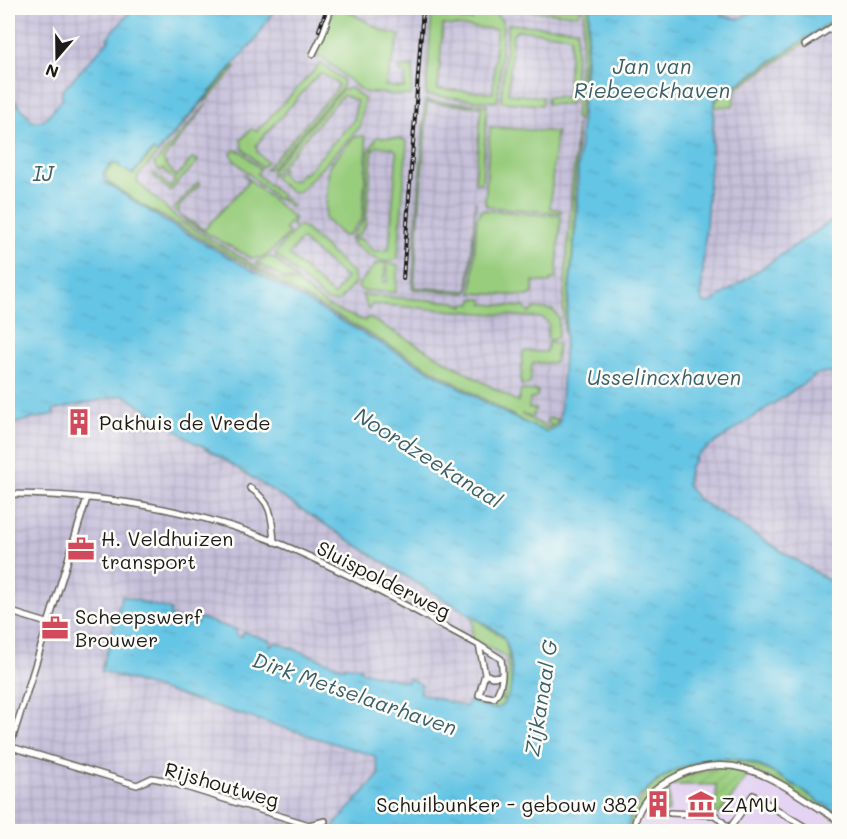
<svg xmlns="http://www.w3.org/2000/svg" width="847" height="839" font-family="Mali,sans-serif">
	<style>
		.built { fill: #e4d3f2 }
		.industrial { fill: url(#industrial-grid) }
		.grass { fill: #99cd7e; stroke: #5a744d; stroke-width: 1.5; fill-rule: evenodd }
		.forest { fill: url(#forest-crowns); stroke: #4b6644; stroke-width: 1.5 }
		.wetland { fill: url(#wetland-marsh); stroke: #5a744d; stroke-width: 1.5 }
		.garden { fill: url(#garden-furrows); stroke: #5a744d; stroke-width: 1.5 }
		.water { fill: url(#water-ripples); stroke: #407080; stroke-width: 1.5 }
		.lines { fill: none; stroke-linecap: round; stroke-linejoin: round }
		.street-casing { stroke: #666258; stroke-width: 8 }
		.street { stroke: #fff; stroke-width: 5 }
		.rail-casing { stroke: #1c1c1c; stroke-width: 4 }
		.rail { stroke: #fdfcf7; stroke-width: 1.5; stroke-dasharray: 4.5; stroke-linecap: butt }
		.labels { text-anchor: middle; dominant-baseline: central; stroke-width: 5; stroke-linejoin: round; paint-order: stroke }
		.poi-label { font-size: 20px; fill: #1c1c1c; stroke: #fdfcf7; text-anchor: start }
		.street-label { font-size: 20px; fill: #1c1c1c; stroke: #fdfcf7 }
		.water-label { font-size: 21px; font-style: italic; fill: #39606c; stroke: #fdfcf7 }
	</style>
	<defs>
		<pattern id="industrial-grid" width="8" height="8" patternUnits="userSpaceOnUse" patternTransform="scale(1.5)"><rect width="8" height="8" fill="#c6c0da"/><path d="M0 4h8M4 0v8" fill="none" stroke="#aaa4ba"/></pattern>
		<pattern id="forest-crowns" width="20" height="18" patternUnits="userSpaceOnUse" patternTransform="scale(1.5)"><rect width="20" height="18" fill="#7ab06d"/><path d="M2 6a3 3 0 1 1 6 0M12 15a3 3 0 1 1 6 0" fill="none" stroke="#638e59"/></pattern>
		<pattern id="wetland-marsh" width="20" height="14" patternUnits="userSpaceOnUse" patternTransform="scale(1.5)"><rect width="20" height="14" fill="#99cd7e"/><path d="M1 5h8M5 5V1M11 12h8M15 12V8" fill="none" stroke="#83af6c"/></pattern>
		<pattern id="garden-furrows" width="10" height="10" patternUnits="userSpaceOnUse" patternTransform="scale(1.5)"><rect width="10" height="10" fill="#99cd7e"/><path d="M-1 1l2-2M0 10L10 0M9 11l2-2" fill="none" stroke="#83af6c"/></pattern>
		<pattern id="water-ripples" width="26" height="14" patternUnits="userSpaceOnUse" patternTransform="scale(1.5)"><rect width="26" height="14" fill="#65c5e4"/><path d="M2 4q2-2 4 0t4 0M15 11q2-2 4 0t4 0" fill="none" stroke="#57a9c3"/></pattern>
	</defs>
	<rect width="100%" height="100%" fill="#fdfcf7"/>
	<filter id="ink" filterUnits="userSpaceOnUse"><feTurbulence type="fractalNoise" baseFrequency=".0167" numOctaves="2"/><feDisplacementMap in="SourceGraphic" scale="12" xChannelSelector="R" yChannelSelector="G"/><feConvolveMatrix kernelMatrix="1 2 1 2 8 2 1 2 1" color-interpolation-filters="sRGB"/></filter>
	<filter id="wash" filterUnits="userSpaceOnUse"><feTurbulence type="fractalNoise" baseFrequency=".008" numOctaves="4" result="noise"/><feDisplacementMap in="SourceGraphic" scale="24" xChannelSelector="R" yChannelSelector="G"/><feGaussianBlur stdDeviation="1.35" result="paint"/><feColorMatrix in="noise" values="0 0 0 0 0 0 0 0 0 0 0 0 0 0 0 0 0 1.4 0 .05"/><feComposite in="paint" operator="in"/></filter>
	<g filter="url(#wash)">
		<rect width="100%" height="100%" fill="#f0e3c6"/>
		<path class="built" d="M711 767H748L840 824 839 832H635L651 800 677 779Z"/>
		<path class="industrial" d="M8 8H839V587L696 498 687 484 558 425 546 432 534 429 104 189 8 111Z
			M8 320 584 631 601 831 8 832Z"/>
		<path class="grass" d="M334 8H342L385 32 400 35 385 86 404 88 406 73 398 71V68L413 66 411 96 363 92 321 56 315 58Z
			M437 8 448 9 449 13H461V20H473V10L462 9 494 12 503 22 498 99 495 102 426 95 432 12ZM443 25 496 29 493 93 438 89Z
			M498 8H582L577 15Z
			M585 8H589L579 121 575 118Z
			M839 16 838 21 736 89 733 106 713 107 715 99Z
			M508 24 577 29 574 94 570 104H547V97H567L571 36 518 30 513 34 508 94 543 97 542 105 503 102 501 100Z
			M321 63 343 80 342 88 270 169 265 170 336 90 338 84 323 74H319L256 145 257 152 267 162 262 167 242 148 241 140 251 129 257 131Z
			M234 66 236 68 208 99 203 102 138 176 137 182 183 223 277 279 298 283 329 307 365 321 368 317 518 402 521 390 538 391 537 397 530 399 529 408 536 409 532 417 521 414 548 428 553 425 547 423 548 418 558 419 555 427 547 431 533 427 144 206 108 182 105 172 115 163 133 175 154 150 159 152Z
			M351 88 364 99 360 127 299 192H291L274 178 283 168 282 175 289 181 297 180 302 173 305 174 354 120 357 101 343 95 272 176V170L342 90Z
			M425 101 487 105 482 183H475L481 107 427 103 414 287 468 291 476 201 469 290 466 293 412 289Z
			M207 104 163 160 176 177 193 158 198 161 170 191 154 177 153 172 170 187 175 181 163 169 159 171 154 164Z
			M577 123 574 236 564 334 563 307Z
			M490 127 556 132 550 208 561 210V213L490 207 485 204Z
			M364 136 367 147 362 219 347 236H343L325 219 329 166 354 137Z
			M377 137 402 139 407 142 398 258C382 269 364 252 351 242L359 238 374 251 389 250 397 152 393 148 377 146 373 149 366 224 359 235 349 240 364 220 369 151Z
			M235 150 242 152 260 169 257 174 292 205 290 207 280 198 278 200 233 159 231 153Z
			M243 174 295 219H292L294 227 289 223 285 229 289 233C278 244 268 261 251 258L188 223 174 209 198 182 200 184 179 207V214L204 230 249 181Z
			M482 210 561 216 556 279H551L550 283 533 281V293L528 296 472 293 477 218Z
			M298 226H302L354 274 355 283 338 302 327 301 275 254ZM301 239 346 278 334 296 289 255Z
			M268 257 274 258 298 280 284 278 256 263Z
			M386 263 383 282H387L388 264 398 265 396 292 363 291 358 288 359 284 376 264Z
			M362 295 455 302 464 306V303L472 304 473 299H483V304L524 307 529 313 535 308 553 310 559 318 558 337 552 340 547 338 549 324 543 318 372 304 369 310Z
			M549 342 558 344 555 363H532L530 384 521 385 522 355 525 351 546 352Z
			M473 617 505 639C509 655 522 711 492 708 484 708 476 703 469 701L492 703 500 696 503 700 508 667 505 661H508V658L472 638Z
			M716 759C762 756 802 792 839 815V821C791 792 734 740 677 777 645 797 647 797 632 831L627 832C635 789 674 763 716 759Z"/>
		<path class="forest" d="M661 789 666 813 646 815 644 807Z"/>
		<path class="wetland" d="M839 16 718 99 713 107 718 96Z"/>
		<path class="garden" d="M727 766 750 772 719 816 713 812 716 807V785H669V812L666 813 661 789C682 775 702 771 727 766Z"/>
		<path class="water" d="M134 8H275L256 39 157 153 153 150 132 174 119 167 120 163 117 165 114 162 103 173 105 182 163 220 504 413 546 432 555 428 560 421 565 336 577 213 578 167 590 8H722V16L739 19 757 8H839V16L715 99 701 295 703 303H710L839 216V378L828 372 818 374 698 454 689 468 687 484 696 498 839 587V815C812 798 783 775 753 763 716 750 669 766 642 794 632 804 630 818 627 831H329L379 775 375 756 101 671 109 644 113 645 114 641 110 639 122 596 171 610 170 616 196 624 199 618 237 630 235 635 241 637 244 632 271 641 270 646H273L275 642 344 668 345 665 361 668 360 671 408 682 409 678 422 685 420 693 466 707 469 701C477 704 488 710 496 708 519 703 514 645 500 633L400 573 203 446 195 443 124 395 53 410 54 414 8 425V94L33 121H43L62 100V91L109 40 107 38Z"/>
	</g>
	<g filter="url(#ink)">
		<g class="lines">
			<defs>
				<path id="street" d="M805 45 840 22
					M313 54 322 36 331 8
					M250 488C272 502 272 517 274 542
					M8 494C97 494 188 508 271 540 343 569 411 609 479 645
					M8 611 47 623
					M485 674 479 695 494 698C503 688 503 671 501 659L479 645 485 674 492 677 502 676
					M8 746 137 785 152 778 163 780 309 825 325 821
					M8 753 87 498
					M670 813 715 815 733 832
					M730 828 753 795 813 832
					M633 832C636 809 649 792 668 781 736 741 783 787 840 821"/>
			</defs>
			<use href="#street" class="street-casing"/>
			<use href="#street" class="street"/>
			<defs>
				<path id="rail" d="M319 30 327 8
					M403 279 423 8"/>
			</defs>
			<use href="#rail" class="rail-casing"/>
			<use href="#rail" class="rail"/>
		</g>
	</g>
	<defs>
		<symbol id="building-bare" viewBox="-9 -9 18 18"><path d="M-4-6H4V6H1V3H-1V6H-4ZM-2.5-4.3h1.7v1.8h-1.7ZM.8-4.3h1.7v1.8H.8ZM-2.5-1h1.7V.8h-1.7ZM.8-1h1.7V.8H.8Z" fill="#d1495b" stroke="#fdfcf7" stroke-width="2.5" paint-order="stroke"/></symbol>
		<symbol id="office-bare" viewBox="-9 -9 18 18"><path d="M-6-3h4V-5.5h4V-3h4V5H-6ZM-1-4.5V-3h2v-1.5ZM-6 0V1H6V0Z" fill="#d1495b" stroke="#fdfcf7" stroke-width="2.5" paint-order="stroke"/></symbol>
		<symbol id="museum-bare" viewBox="-9 -9 18 18"><path d="M0-6L6-3V-2H-6V-3ZM-5-1h2V3h-2ZM-1-1h2V3h-2ZM3-1h2V3H3ZM-6 4H6V6H-6Z" fill="#d1495b" stroke="#fdfcf7" stroke-width="2.5" paint-order="stroke"/></symbol>
	</defs>
	<g fill-rule="evenodd">
		<use href="#building-bare" x="60" y="403" width="38" height="38"/>
		<use href="#office-bare" x="62" y="530" width="38" height="38"/>
		<use href="#office-bare" x="36" y="609" width="38" height="38"/>
		<use href="#building-bare" x="639" y="785" width="38" height="38"/>
		<use href="#museum-bare" x="682" y="785" width="38" height="38"/>
	</g>
	<g class="labels">
		<g class="poi-label">
			<text x="99" y="422">Pakhuis de Vrede</text>
			<text x="101" y="538">H. Veldhuizen<tspan x="101" dy="23">transport</tspan></text>
			<text x="75" y="616">Scheepswerf<tspan x="75" dy="23">Brouwer</tspan></text>
			<text x="638" y="804" text-anchor="end">Schuilbunker - gebouw 382</text>
			<text x="721" y="804">ZAMU</text>
		</g>
		<g class="street-label">
			<text transform="translate(384 579) rotate(27)">Sluispolderweg</text>
			<text transform="translate(222 784) rotate(16)">Rijshoutweg</text>
		</g>
		<g class="water-label">
			<text x="652" y="65">Jan van<tspan x="652" dy="24">Riebeeckhaven</tspan></text>
			<text x="43" y="172">IJ</text>
			<text x="664" y="376">Usselincxhaven</text>
			<text transform="translate(429 457) rotate(32)">Noordzeekanaal</text>
			<text transform="translate(355 693) rotate(19)">Dirk Metselaarhaven</text>
			<text transform="translate(540 698) rotate(-81)">Zijkanaal G</text>
		</g>
	</g>
	<rect width="847" height="839" fill="none" stroke="#fdfcf7" stroke-width="30"/>
	<g transform="translate(57 57) rotate(200)" stroke="#fdfcf7" stroke-width="4.5" paint-order="stroke">
	<path d="M0-4.5L10 22L0 15L-10 22Z" fill="#1c1c1c"/>
	<text y="-9" font-size="16" font-weight="bold" text-anchor="middle" fill="#1c1c1c">N</text>
	</g>
</svg>
